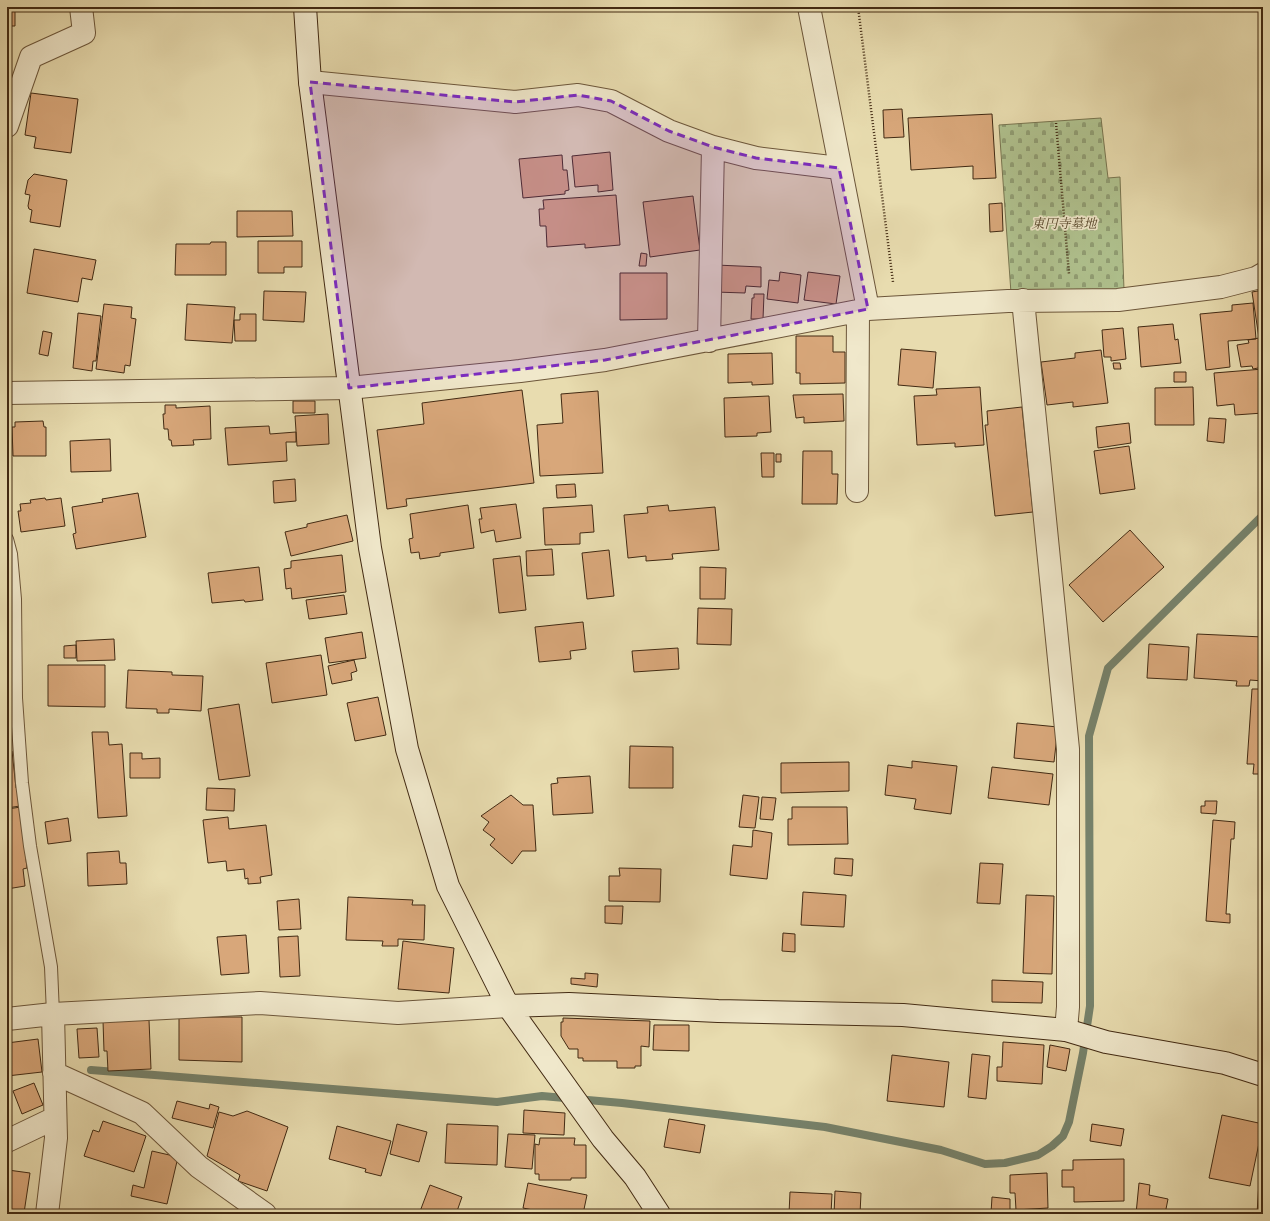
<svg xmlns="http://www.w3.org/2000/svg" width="1270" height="1221" font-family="'Libre Caslon Text','Noto Serif JP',serif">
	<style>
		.cemetery { fill: url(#cemetery-stones); stroke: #797651 }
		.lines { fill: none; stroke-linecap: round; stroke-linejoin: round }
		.stream { stroke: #76826b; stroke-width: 8 }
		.building { fill: #d8a77a; stroke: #422a13 }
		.lane-casing { stroke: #6c563a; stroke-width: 14 }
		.street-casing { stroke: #6c563a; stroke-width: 24 }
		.secondary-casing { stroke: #422a13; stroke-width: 24 }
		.path { stroke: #422a13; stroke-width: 2.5; stroke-dasharray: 1 2; stroke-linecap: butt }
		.lane { stroke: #f0e8cb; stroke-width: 12 }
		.street { stroke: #f0e8cb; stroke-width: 22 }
		.secondary { stroke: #f0e8cb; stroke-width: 22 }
		.marked { fill: #7b2cbf; fill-opacity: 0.2; stroke: #7b2cbf; stroke-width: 3; stroke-dasharray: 8 5; stroke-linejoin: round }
		.labels { text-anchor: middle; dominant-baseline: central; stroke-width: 3.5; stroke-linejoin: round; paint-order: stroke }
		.park-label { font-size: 13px; font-style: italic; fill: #58482c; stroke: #f0e8cb }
	</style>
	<defs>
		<pattern id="cemetery-stones" width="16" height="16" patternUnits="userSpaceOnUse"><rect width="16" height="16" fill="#b0c28f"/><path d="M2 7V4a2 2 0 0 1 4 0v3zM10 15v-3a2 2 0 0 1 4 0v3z" fill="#919e74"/></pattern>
	</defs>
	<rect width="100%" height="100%" fill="#e8dcaf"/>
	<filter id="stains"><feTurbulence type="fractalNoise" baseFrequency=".005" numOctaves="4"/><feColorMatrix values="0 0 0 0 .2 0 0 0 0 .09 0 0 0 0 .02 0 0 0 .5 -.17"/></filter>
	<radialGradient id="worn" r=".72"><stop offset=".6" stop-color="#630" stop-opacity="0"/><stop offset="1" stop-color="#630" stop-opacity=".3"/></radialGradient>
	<path class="cemetery" d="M1101 118 1108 178 1120 177 1124 290 1011 293 999 125Z"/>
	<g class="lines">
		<path class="stream" d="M91 1070 497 1102 542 1096 622 1103 825 1127 941 1150 985 1164 1005 1163 1038 1155 1052 1146 1063 1136 1069 1122 1083 1053 1090 1006 1089 736 1108 668 1263 515"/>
	</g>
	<path class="building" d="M7 7H15V26H7Z
		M31 93 78 99 71 153 34 148 36 137 25 135Z
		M902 109 904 137 884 138 883 110Z
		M992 114 996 178 973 179V166L911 170 908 118Z
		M610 152 613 190 598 192V185L575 187 572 156Z
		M562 155 563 170H567L569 190 565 191V194L523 198 519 159Z
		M34 174 67 180 60 227 30 222 32 210 29 209 28 206 30 195 25 194 28 180Z
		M616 195 620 245 585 248V244L547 247 546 226H540L539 209H544L543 200Z
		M693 196 700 250 650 257 643 202Z
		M1002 203 1003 231 990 232 989 204Z
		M237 211H292L293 236 237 237Z
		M258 241H302V267H284V273H258Z
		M211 242H226V275H175L176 244H210Z
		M34 249 96 260 92 280 82 278 78 302 27 293Z
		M641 253 647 254 646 266H639Z
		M716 265 761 267V287L746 286 745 293 715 292Z
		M780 272 801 275 798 303 767 299 769 280 779 281Z
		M808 272 840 276 836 304 804 300Z
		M620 273H667V319L620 320Z
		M1263 290V367L1253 369 1252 366 1241 367 1237 345 1249 343 1248 340 1259 338 1252 292Z
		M264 291 306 292 304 322 263 320Z
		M754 294H764L763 319H751L752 298H754Z
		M1253 303 1256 339 1228 341 1230 367 1206 370 1200 314 1232 311V305Z
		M104 304 132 307 131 318 136 319 130 366 125 365 124 373 96 369Z
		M187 304 235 307 232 343 185 340Z
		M78 313 101 316 96 361H93L92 371 73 368Z
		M240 314H256V341H235L234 320H240Z
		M1173 324 1175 340 1178 339 1181 363 1141 367 1138 327Z
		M1123 328 1126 359 1111 361V357H1104L1102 330Z
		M43 331 52 333 48 356 39 354Z
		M796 336H833V352H845V383L800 384V373H796Z
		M901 349 936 352 933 388 898 385Z
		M1101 350 1108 403 1073 407V402L1047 405 1041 362 1075 358V353Z
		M772 353 773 384 752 385V382L728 383V354Z
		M1113 363H1120L1121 369H1114Z
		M1263 369V413L1235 415 1234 404 1217 406 1214 373Z
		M1174 372H1186V382H1174Z
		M980 387 984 445 955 447V443L917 445 914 396 937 395 936 389Z
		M1193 387 1194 425H1155V388Z
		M522 390 534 483 406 499 407 506 387 509 377 430 424 424 422 403Z
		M598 391 603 473 540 476 537 425 563 423 561 394Z
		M843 394 844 421 804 423V417L796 418 793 395Z
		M769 396 771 432 757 433V436L725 437 724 398Z
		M293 401H315V413H293Z
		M165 405H176V408L210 406 211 439 193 440 194 445 172 446 171 440H169L168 429H164L163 414H165Z
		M1022 407 1033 512 995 516 985 425H988L987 411Z
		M328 414 329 444 297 446 295 416Z
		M1209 418 1226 419 1224 443 1207 441Z
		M43 421 44 427H46V456H13L12 427H15V422Z
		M1129 423 1131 443 1098 448 1096 427Z
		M269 426 270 434 296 432V442H286L287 461 228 465 225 428Z
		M110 439 111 471 71 472 70 441Z
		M1129 446 1135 489 1100 494 1094 451Z
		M803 451H832V474H838L837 504H802Z
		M761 453H774V477H762Z
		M776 454H781V462H776Z
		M295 479 296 501 274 503 273 481Z
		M575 484 576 497 557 498 556 485Z
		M138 493 146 537 76 549 73 534 76 533 72 507 103 502 102 499Z
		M45 498 46 500 61 498 65 526 21 532 18 511H21L20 504 31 503 30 500Z
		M516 504 521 538 496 542 494 530 481 533 479 519H482L480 508Z
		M468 505 474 548 440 553V556L420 559 419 552 411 553 409 539 413 538 410 514Z
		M592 505 594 532 580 533V544L545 545 543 508Z
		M668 505 669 511 715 507 719 550 672 554 673 559 646 561V556L628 558 624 515 648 513 647 507Z
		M347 515 353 541 291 556 285 532 307 527V524Z
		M1130 530 1164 567 1103 622 1069 585Z
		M552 549 554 575 527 576 526 551Z
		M609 550 614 596 587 599 582 553Z
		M342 555 346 592 292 599 291 588 286 589 284 569 291 568V561Z
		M520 556 526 610 499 613 493 559Z
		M259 567 263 600 245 602 244 600 212 603 208 573Z
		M700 567 726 568 725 599H700Z
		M344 595 347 614 309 619 306 600Z
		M698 608 732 609 731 645 697 644Z
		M583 622 586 649 570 651 571 659 539 662 535 627Z
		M362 632 366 658 329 663 325 638Z
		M1197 634 1263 637V681L1250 680 1249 686H1236L1237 681 1194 678Z
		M7 636H11L13 687H7Z
		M114 639 115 660 77 661 76 641Z
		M1149 644 1189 647 1187 680 1147 678Z
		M76 645V658H64V646Z
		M678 648 679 669 634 672 632 651Z
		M321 655 327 695 272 703 266 663Z
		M354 660 357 671 351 673 352 680 332 684 328 666Z
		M48 665H105V707L48 706Z
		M128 670 172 672V675L203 676 201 711 169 709V713H157V709L126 708Z
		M1252 689H1263V774H1253L1254 764H1247Z
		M378 697 386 735 355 741 347 703Z
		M239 704 250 776 219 780 208 709Z
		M1017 723 1058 727 1054 762 1014 758Z
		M92 732H108L109 745 122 744 127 816 98 818Z
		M630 746 673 747V788H629Z
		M7 751H12L16 788H18L20 806 7 808Z
		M130 753H142V759L160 758V778H130Z
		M912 761 957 766 951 814 914 809 916 799 885 795 888 765 912 768Z
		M849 762V791L781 793V763Z
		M992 767 1053 774 1049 805 988 798Z
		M590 776 593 813 553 815 551 784 558 783 557 778Z
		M207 788 235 789 234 811 206 810Z
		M511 795 523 805H533L536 851H522L512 864 490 845 495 839 483 830 489 822 481 816Z
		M743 795 759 797 755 828 739 827Z
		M762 797 776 798 773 820 760 819Z
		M1205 801H1217L1216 814 1201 813V806H1205Z
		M21 807 28 859H26L27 868 23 869 25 886 7 889V809Z
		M792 807H847L848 844 788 845V819H792Z
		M228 817 229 829 266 825 272 875 260 877 261 883 248 884V878L245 879 244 869 227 871 226 861 208 863 203 820Z
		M68 818 71 841 48 844 45 822Z
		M1213 820 1235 822 1234 839H1231L1226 914H1230V923L1206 921Z
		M753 830 772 833 767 879 730 875 733 845 752 847Z
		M119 851 120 863H126L127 884 88 886 87 853Z
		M835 858 853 859 852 876 834 874Z
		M980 863 1003 864 1000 904 977 903Z
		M619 868 661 869 660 902 609 901V876H620Z
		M803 892 846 895 844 927 801 925Z
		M1026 895 1054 896 1052 974 1023 973Z
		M348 897 413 900 412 905H425L424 940 398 939V946H382L383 941 346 940Z
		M299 899 301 929 279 930 277 901Z
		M605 906H623L622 924 605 923Z
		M783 933 795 934V952L782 951Z
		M246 935 249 973 221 975 217 937Z
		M298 936 300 976 280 977 278 937Z
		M403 941 454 948 449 993 398 989Z
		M585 973 598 974 597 987 571 984V978L585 979Z
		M992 980 1043 982 1042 1003 992 1002Z
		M179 1017H242V1062L179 1060Z
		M563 1018 650 1021 649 1047 641 1046V1066H635V1068H617V1061H583V1058H578V1049H569L561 1036V1022H563Z
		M149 1020 151 1069 108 1071 107 1051H104L103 1021Z
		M654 1025H689V1051L653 1050Z
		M97 1028 99 1057 79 1058 77 1029Z
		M38 1039 42 1072 7 1076V1043Z
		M1003 1042 1044 1045 1042 1084 997 1081V1067H1002Z
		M1050 1045 1070 1049 1066 1071 1047 1067Z
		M972 1054 990 1056 986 1099 968 1097Z
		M892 1055 949 1062 944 1107 887 1101Z
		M34 1083 43 1105 22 1114 13 1091Z
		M177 1101 209 1109 210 1104 219 1107 213 1128 172 1118Z
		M524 1110 565 1113 564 1135 523 1133Z
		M247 1111 288 1127 267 1191 238 1181 240 1175 207 1156 219 1112 233 1116Z
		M1222 1115 1263 1124 1250 1186 1209 1178Z
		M669 1119 705 1125 700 1153 664 1147Z
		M103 1121 146 1136 134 1172 84 1156 93 1130 99 1132Z
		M397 1124 427 1132 419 1162 390 1154Z
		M447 1124 498 1126 497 1165 445 1163Z
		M1092 1124 1124 1129 1121 1146 1090 1141Z
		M337 1126 391 1141 381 1176 365 1172 366 1169 329 1159Z
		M508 1134 535 1135 532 1169 505 1167Z
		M540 1138H575L574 1145H586V1178H571V1180H539V1174H535V1144L539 1145Z
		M152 1151 178 1157 167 1204 131 1196 133 1185 144 1188Z
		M1124 1159V1201L1074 1202V1187H1062V1170H1073V1160Z
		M1260 1165H1263V1214H1257Z
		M8 1170 30 1173 24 1213 7 1211Z
		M1047 1173 1048 1208 1016 1210 1015 1193H1010V1175Z
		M528 1183 587 1195 583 1214H553L523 1208Z
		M1139 1183 1150 1185 1149 1195 1168 1199 1165 1214H1136Z
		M430 1185 462 1197 456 1214H419Z
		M835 1191 861 1193 860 1214H834Z
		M790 1192 832 1194 831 1214H789Z
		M992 1197 1010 1199V1214L991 1213Z"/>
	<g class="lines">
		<defs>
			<path id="lane" d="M7 539 11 554 15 599 16 698 22 783 30 846 51 967 53 1014"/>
			<path id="street" d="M809 7 868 309
				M310 82 515 102 578 95 611 101 669 131 713 147 756 158 839 168
				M7 126 31 57 84 33 81 7
				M1023 300 1068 749V1007L1066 1030
				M709 341 713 147
				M7 393 349 388 520 371 605 360 868 309 1008 301 1118 300 1221 287 1256 278 1263 274
				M857 491 858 311
				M7 1019 53 1014 260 1003 398 1013 508 1006
				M54 1073 142 1113 199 1167 265 1214
				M7 1141 55 1118
				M47 1214 56 1138 53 1014"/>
			<path id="secondary" d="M305 7 310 82 370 548 407 749 448 886 508 1006 603 1139 635 1177 659 1214
				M508 1006 569 1004 718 1011 903 1015 1066 1030 1106 1042 1225 1063 1263 1075"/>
		</defs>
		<use href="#lane" class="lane-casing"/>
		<use href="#street" class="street-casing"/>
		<use href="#secondary" class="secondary-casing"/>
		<path class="path" d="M858 7 893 282
			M1056 123 1069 274"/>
		<use href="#lane" class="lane"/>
		<use href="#street" class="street"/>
		<use href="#secondary" class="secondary"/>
	</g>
	<path class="marked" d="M310 82 515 102 578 95 611 101 669 131 713 147 756 158 839 168 868 309 605 360 349 388Z"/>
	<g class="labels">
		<g class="park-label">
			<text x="1064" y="223">東円寺墓地</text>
		</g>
	</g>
	<rect width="1270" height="1221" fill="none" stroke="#e8dcaf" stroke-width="24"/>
	<rect x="8" y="8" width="1254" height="1205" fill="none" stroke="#422a13" stroke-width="2"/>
	<rect x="12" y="12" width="1246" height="1197" fill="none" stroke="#422a13"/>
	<rect width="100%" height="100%" filter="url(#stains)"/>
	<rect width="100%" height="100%" fill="url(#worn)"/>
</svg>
